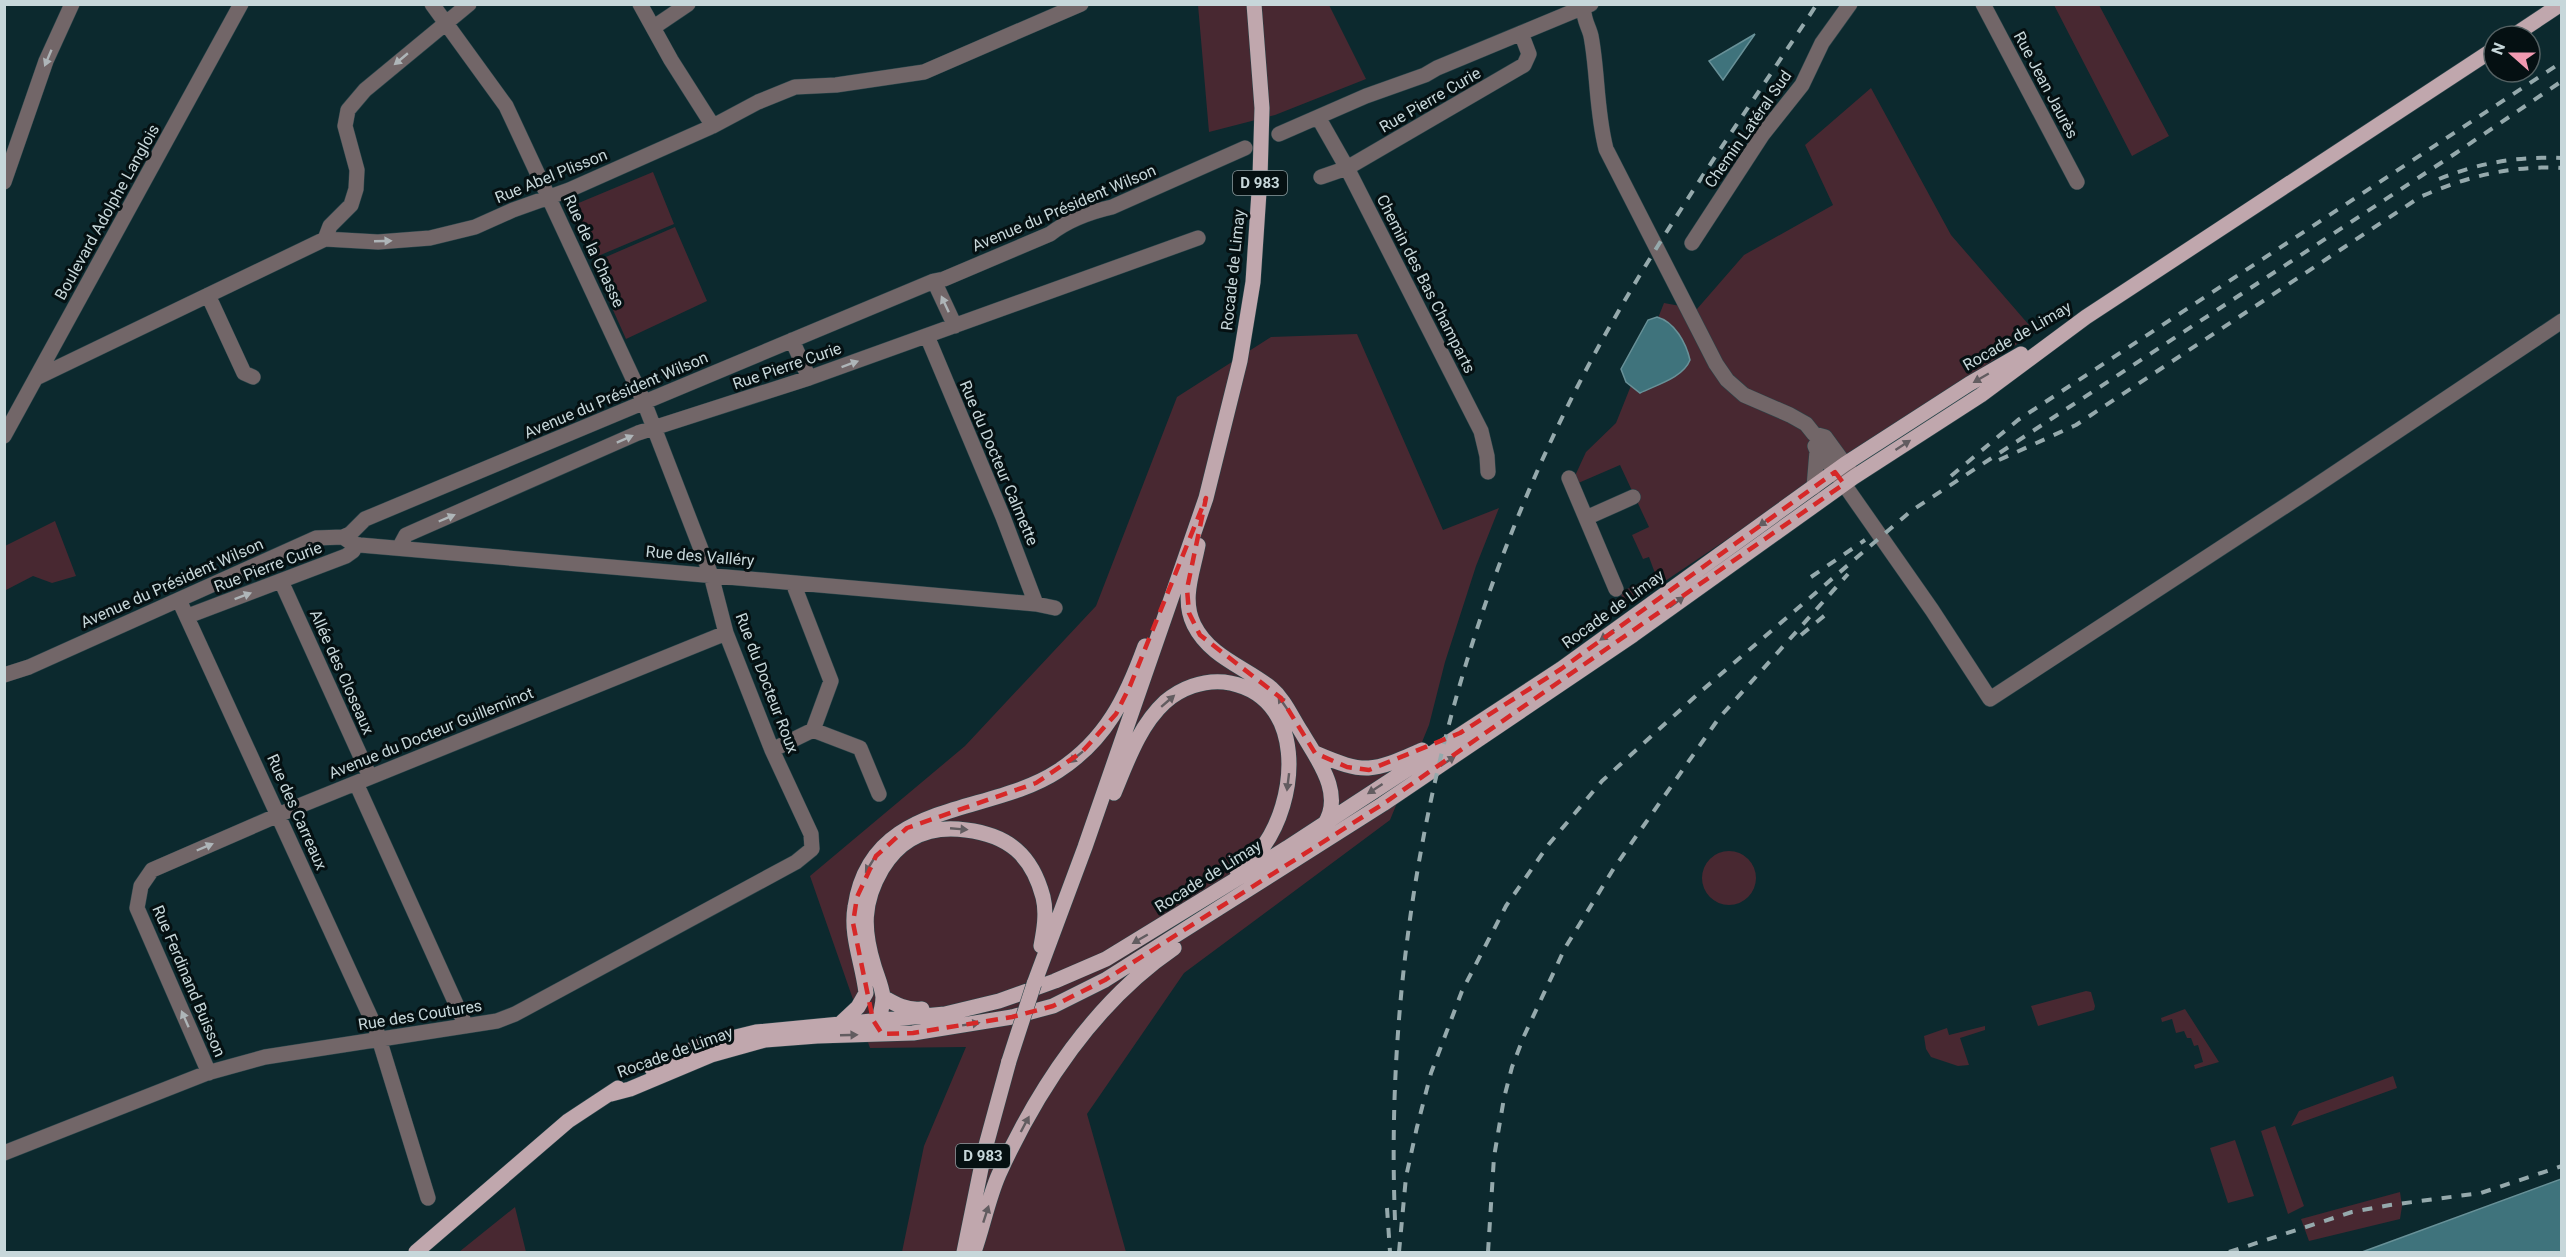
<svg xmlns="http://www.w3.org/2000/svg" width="2566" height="1257" font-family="Roboto,sans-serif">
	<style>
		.green { fill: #482831 }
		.water { fill: #3f737c; stroke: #689198; stroke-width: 1.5 }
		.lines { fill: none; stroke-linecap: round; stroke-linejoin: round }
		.minor-casing { stroke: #2a454a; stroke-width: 16 }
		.major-casing { stroke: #2a454a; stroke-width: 16 }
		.minor { stroke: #726668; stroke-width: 15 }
		.major { stroke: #c0a7ad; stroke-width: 15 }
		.rail { stroke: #95a9ac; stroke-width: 4; stroke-dasharray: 10 10; stroke-linecap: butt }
		.major-bridge-casing { stroke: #2a454a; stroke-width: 16; stroke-linecap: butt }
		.major-bridge { stroke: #c0a7ad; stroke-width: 15 }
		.oneway { fill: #aeb5b8 }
		.oneway2 { fill: #625c60 }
		.marked { fill: none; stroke: #d62828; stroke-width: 4.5; stroke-dasharray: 12 8; stroke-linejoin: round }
		.labels { text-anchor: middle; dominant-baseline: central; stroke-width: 6; stroke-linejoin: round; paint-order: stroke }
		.shield { fill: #051012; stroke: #8d9b9e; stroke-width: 1.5 }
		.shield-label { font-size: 15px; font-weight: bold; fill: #c7d7da }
		.street-label { font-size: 16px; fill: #c7d7da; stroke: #051012 }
	</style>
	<rect width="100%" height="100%" fill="#0c292e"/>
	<path class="green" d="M1198 5H1329L1366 79 1275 115 1209 132Z
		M2054 5H2099L2169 136 2132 156Z
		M1871 88 1951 235 2035 332 1631 604 1618 593 1656 576 1649 557 1643 559 1632 535 1649 527 1620 465 1576 484 1574 478 1586 452 1616 423 1664 303 1697 309 1744 255 1833 205 1805 145Z
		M653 172 674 224 591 259 569 207Z
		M675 227 707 301 626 339 592 263Z
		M1357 334 1443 530 1499 508 1476 566 1445 662 1429 725 1390 820 1184 973 1087 1114 1126 1252H902L924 1146 966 1047 870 1048 810 876 965 746 1096 606 1177 397 1271 337Z
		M55 521 76 576 52 583 33 576 6 590 5 546Z
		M1702 878a27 27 0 1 1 54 0a27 27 0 1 1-54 0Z
		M2086 991 2091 992 2095 1006 2094 1010 2038 1026 2031 1006Z
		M2185 1009 2219 1062 2195 1069 2194 1065 2203 1062 2198 1045 2194 1046 2191 1038H2187L2184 1031 2176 1033 2172 1019 2162 1022 2161 1018Z
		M1985 1026V1030L1960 1038 1969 1065 1958 1066 1931 1057 1926 1049 1924 1036 1947 1028 1949 1035Z
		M2393 1076 2397 1088 2291 1126 2299 1111Z
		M2275 1126 2304 1206 2288 1214 2261 1131Z
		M2235 1140 2254 1196 2228 1203 2210 1148Z
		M2400 1192 2402 1206 2400 1219 2309 1241 2301 1219Z
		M515 1207 526 1252H459Z"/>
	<path class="water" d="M1755 34 1723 80 1709 61Z
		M1657 317C1675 322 1686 343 1690 360 1683 378 1656 385 1640 393L1626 382 1621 369 1648 320Z
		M2561 1179V1252H2362Z"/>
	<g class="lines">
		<defs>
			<path id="minor" d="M640 4 671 60 713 126
				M1983 4 2077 182
				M1584 9C1583 19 1589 27 1591 36 1598 73 1596 110 1606 149L1716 364 1727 380 1744 395 1790 415 1806 424 1814 434 1825 437 1852 474
				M654 27 688 4
				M1318 117 1347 168 1481 431 1487 456 1488 472
				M1279 134 1366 96 1425 75 1437 68 1591 4
				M1321 177 1347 168 1524 65 1529 54 1521 33
				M4 182 46 61 72 4
				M325 239 330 226 351 205 356 189 357 170 345 126 348 110 365 90 469 4
				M1692 243 1763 134 1802 85 1822 43 1850 4
				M934 281 955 326
				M208 295 244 373 253 377
				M927 336 1003 517 1036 604
				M792 340 809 378
				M36 378 325 239 378 242 430 238 475 227 513 210 569 190 713 126 758 102 795 87 836 85 924 72 1081 4
				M4 436 241 4
				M1817 451 1832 467 1932 610 1990 699 2305 493 2562 321
				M1569 478 1616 589
				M1814 487 1817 451 1815 446
				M1586 518 1633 497
				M343 537 353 544 360 545 1036 604 1055 608
				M399 548 406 535 638 433 809 378 1198 238
				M281 581 370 777
				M793 583 831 681 813 730 860 748 879 794
				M179 600 376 1029 428 1198
				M188 616 346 556 353 551 356 545
				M4 675 29 667 316 538 343 537 350 534 365 519 934 281 944 279 1050 234C1068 220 1090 212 1112 207L1245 148
				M772 750 813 730
				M356 783 466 1026
				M209 1073 137 908 141 886 152 870 299 806 726 633
				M4 1153 207 1073 265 1057 497 1021 515 1014 796 862 812 849 811 834 772 750 726 633 711 575 644 402 506 106 432 4"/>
			<path id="major" d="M2513 36 2561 4
				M1198 545C1193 572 1181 599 1194 625 1210 657 1245 667 1271 688 1285 700 1292 718 1302 733 1317 759 1345 794 1324 825
				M1315 753C1366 775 1372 772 1422 750
				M1114 793C1127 762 1139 726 1165 702 1181 688 1203 680 1224 682 1308 693 1300 802 1259 852 1253 859 1244 864 1237 870
				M1034 984 1085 847 1206 498 1240 361 1253 282 1260 177 1262 108 1254 4
				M883 997C895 1004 907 1011 922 1009
				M842 1022 858 1007 866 993C863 964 850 936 855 907 871 798 988 817 1058 771 1106 740 1126 698 1145 646
				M876 1028C879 1019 883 1007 883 997 882 987 877 976 874 966 863 930 862 903 882 869 901 837 930 825 966 830 1008 835 1032 855 1043 897 1047 913 1044 930 1041 946
				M652 1069 699 1046 756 1032 945 1014 999 1001 1055 981 1106 959 1287 848 1561 669 1845 464 1969 384 2021 354
				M611 1094 630 1089 711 1055 765 1040 817 1036 913 1033 1012 1017 1053 1006 1105 980 1383 804 1633 635 1854 477 1981 395 2086 317 2494 49
				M416 1252 568 1121 618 1088
				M964 1252 985 1149 1009 1061
				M974 1252C983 1227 988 1199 999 1174 1038 1088 1095 1002 1174 948"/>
		</defs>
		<use href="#minor" class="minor-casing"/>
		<use href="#major" class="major-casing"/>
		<use href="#minor" class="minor"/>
		<use href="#major" class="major"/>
		<path class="rail" d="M2439 179C2478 163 2519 156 2562 158
			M1999 460 2076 425 2420 197C2465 177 2511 165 2562 168
			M1951 476 2018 420 2562 62
			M1811 577 1865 540
			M1801 635 1830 611
			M1387 1208 1390 1252
			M1395 1220C1383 920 1452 619 1594 355 1660 233 1741 120 1817 4
			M1399 1252 1406 1177 1417 1127 1431 1073 1462 991 1506 906 1549 844 1602 781 1699 693 1911 511 2456 153 2562 81
			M1488 1252 1494 1157 1504 1098 1512 1067 1524 1036 1565 948 1614 868 1719 718 1848 574
			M2229 1252 2352 1212 2390 1205 2481 1193 2562 1166"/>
		<defs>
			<path id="major-bridge" d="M1009 1061 1034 984"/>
		</defs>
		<use href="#major-bridge" class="major-bridge-casing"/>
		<use href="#major-bridge" class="major-bridge"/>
	</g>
	<defs><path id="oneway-solid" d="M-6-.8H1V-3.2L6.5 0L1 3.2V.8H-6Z" transform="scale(1.5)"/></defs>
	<g class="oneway">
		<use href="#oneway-solid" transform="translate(48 58) rotate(113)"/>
		<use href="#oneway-solid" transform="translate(401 59) rotate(140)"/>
		<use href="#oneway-solid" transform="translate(383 241) rotate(-2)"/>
		<use href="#oneway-solid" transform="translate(945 304) rotate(-115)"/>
		<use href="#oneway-solid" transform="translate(850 364) rotate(-20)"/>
		<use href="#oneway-solid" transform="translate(625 439) rotate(-24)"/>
		<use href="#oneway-solid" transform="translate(447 518) rotate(-23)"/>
		<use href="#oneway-solid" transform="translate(243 596) rotate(-21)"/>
		<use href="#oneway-solid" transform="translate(205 847) rotate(-23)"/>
		<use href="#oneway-solid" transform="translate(185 1019) rotate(-114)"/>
	</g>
	<g class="oneway2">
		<use href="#oneway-solid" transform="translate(1981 378) rotate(150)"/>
		<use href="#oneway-solid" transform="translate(1903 445) rotate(-33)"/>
		<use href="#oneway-solid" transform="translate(1766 521) rotate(145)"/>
		<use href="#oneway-solid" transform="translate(1677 602) rotate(-36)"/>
		<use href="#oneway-solid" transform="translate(1607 635) rotate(144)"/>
		<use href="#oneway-solid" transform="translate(1168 701) rotate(-41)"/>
		<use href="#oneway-solid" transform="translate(1283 703) rotate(-125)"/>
		<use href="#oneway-solid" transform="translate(1076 757) rotate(141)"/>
		<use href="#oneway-solid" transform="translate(1448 761) rotate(-34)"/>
		<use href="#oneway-solid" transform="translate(1288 782) rotate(97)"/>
		<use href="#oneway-solid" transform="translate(1375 789) rotate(147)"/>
		<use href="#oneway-solid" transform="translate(959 829) rotate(5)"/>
		<use href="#oneway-solid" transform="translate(870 865) rotate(122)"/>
		<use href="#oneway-solid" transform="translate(1140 939) rotate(150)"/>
		<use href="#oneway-solid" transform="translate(971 1024) rotate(-9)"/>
		<use href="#oneway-solid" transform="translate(849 1035) rotate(-2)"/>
		<use href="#oneway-solid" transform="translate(1025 1124) rotate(-62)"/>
		<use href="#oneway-solid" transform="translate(986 1214) rotate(-72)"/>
	</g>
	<path class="marked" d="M1835 472 1844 484 1383 804 1105 980 1053 1006 1012 1017 913 1033 882 1034 873 1020 853 923 857 897 876 856 907 828 1036 783 1082 752 1116 714 1130 686 1206 498 1187 589 1189 613 1200 635 1281 698 1315 753 1347 767 1369 770 1460 733 1561 669Z"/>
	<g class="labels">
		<g class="shield">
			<rect x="1233" y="171" width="54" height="24" rx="4.5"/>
			<rect x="956" y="1144" width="54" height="24" rx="4.5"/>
		</g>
		<g class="shield-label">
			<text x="1260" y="183">D 983</text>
			<text x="983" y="1156">D 983</text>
		</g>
		<g class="street-label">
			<text transform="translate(2046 85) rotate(62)">Rue Jean Jaurès</text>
			<text transform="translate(1430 100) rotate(-30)">Rue Pierre Curie</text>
			<text transform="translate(1748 129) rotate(-55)">Chemin Latéral Sud</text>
			<text transform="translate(551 176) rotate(-22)">Rue Abel Plisson</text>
			<text transform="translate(1064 208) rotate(-23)">Avenue du Président Wilson</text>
			<text transform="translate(107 212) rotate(-61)">Boulevard Adolphe Langlois</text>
			<text transform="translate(594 251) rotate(65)">Rue de la Chasse</text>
			<text transform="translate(1233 270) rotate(-84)">Rocade de Limay</text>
			<text transform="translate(1426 284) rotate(63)">Chemin des Bas Champarts</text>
			<text transform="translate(2017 336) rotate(-30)">Rocade de Limay</text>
			<text transform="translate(787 366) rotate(-19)">Rue Pierre Curie</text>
			<text transform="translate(616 395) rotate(-23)">Avenue du Président Wilson</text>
			<text transform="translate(999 463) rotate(67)">Rue du Docteur Calmette</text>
			<text transform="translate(700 556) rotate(5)">Rue des Valléry</text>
			<text transform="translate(268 567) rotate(-21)">Rue Pierre Curie</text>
			<text transform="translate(172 583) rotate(-24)">Avenue du Président Wilson</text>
			<text transform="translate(1613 609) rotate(-36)">Rocade de Limay</text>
			<text transform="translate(342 672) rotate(66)">Allée des Closeaux</text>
			<text transform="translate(767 683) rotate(69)">Rue du Docteur Roux</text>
			<text transform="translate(431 733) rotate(-22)">Avenue du Docteur Guilleminot</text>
			<text transform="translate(297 812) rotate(66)">Rue des Carreaux</text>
			<text transform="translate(1208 876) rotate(-32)">Rocade de Limay</text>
			<text transform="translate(189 981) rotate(67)">Rue Ferdinand Buisson</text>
			<text transform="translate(420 1015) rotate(-9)">Rue des Coutures</text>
			<text transform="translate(675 1052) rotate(-20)">Rocade de Limay</text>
		</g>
	</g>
	<rect width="2566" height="1257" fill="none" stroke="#c7d7da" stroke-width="12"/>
	<g transform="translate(2512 54) rotate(291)"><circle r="28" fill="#051012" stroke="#536062" stroke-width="1.5"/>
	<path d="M0-4.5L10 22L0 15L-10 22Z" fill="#f19ab1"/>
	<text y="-9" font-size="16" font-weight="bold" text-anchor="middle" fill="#c7d7da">N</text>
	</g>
</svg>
